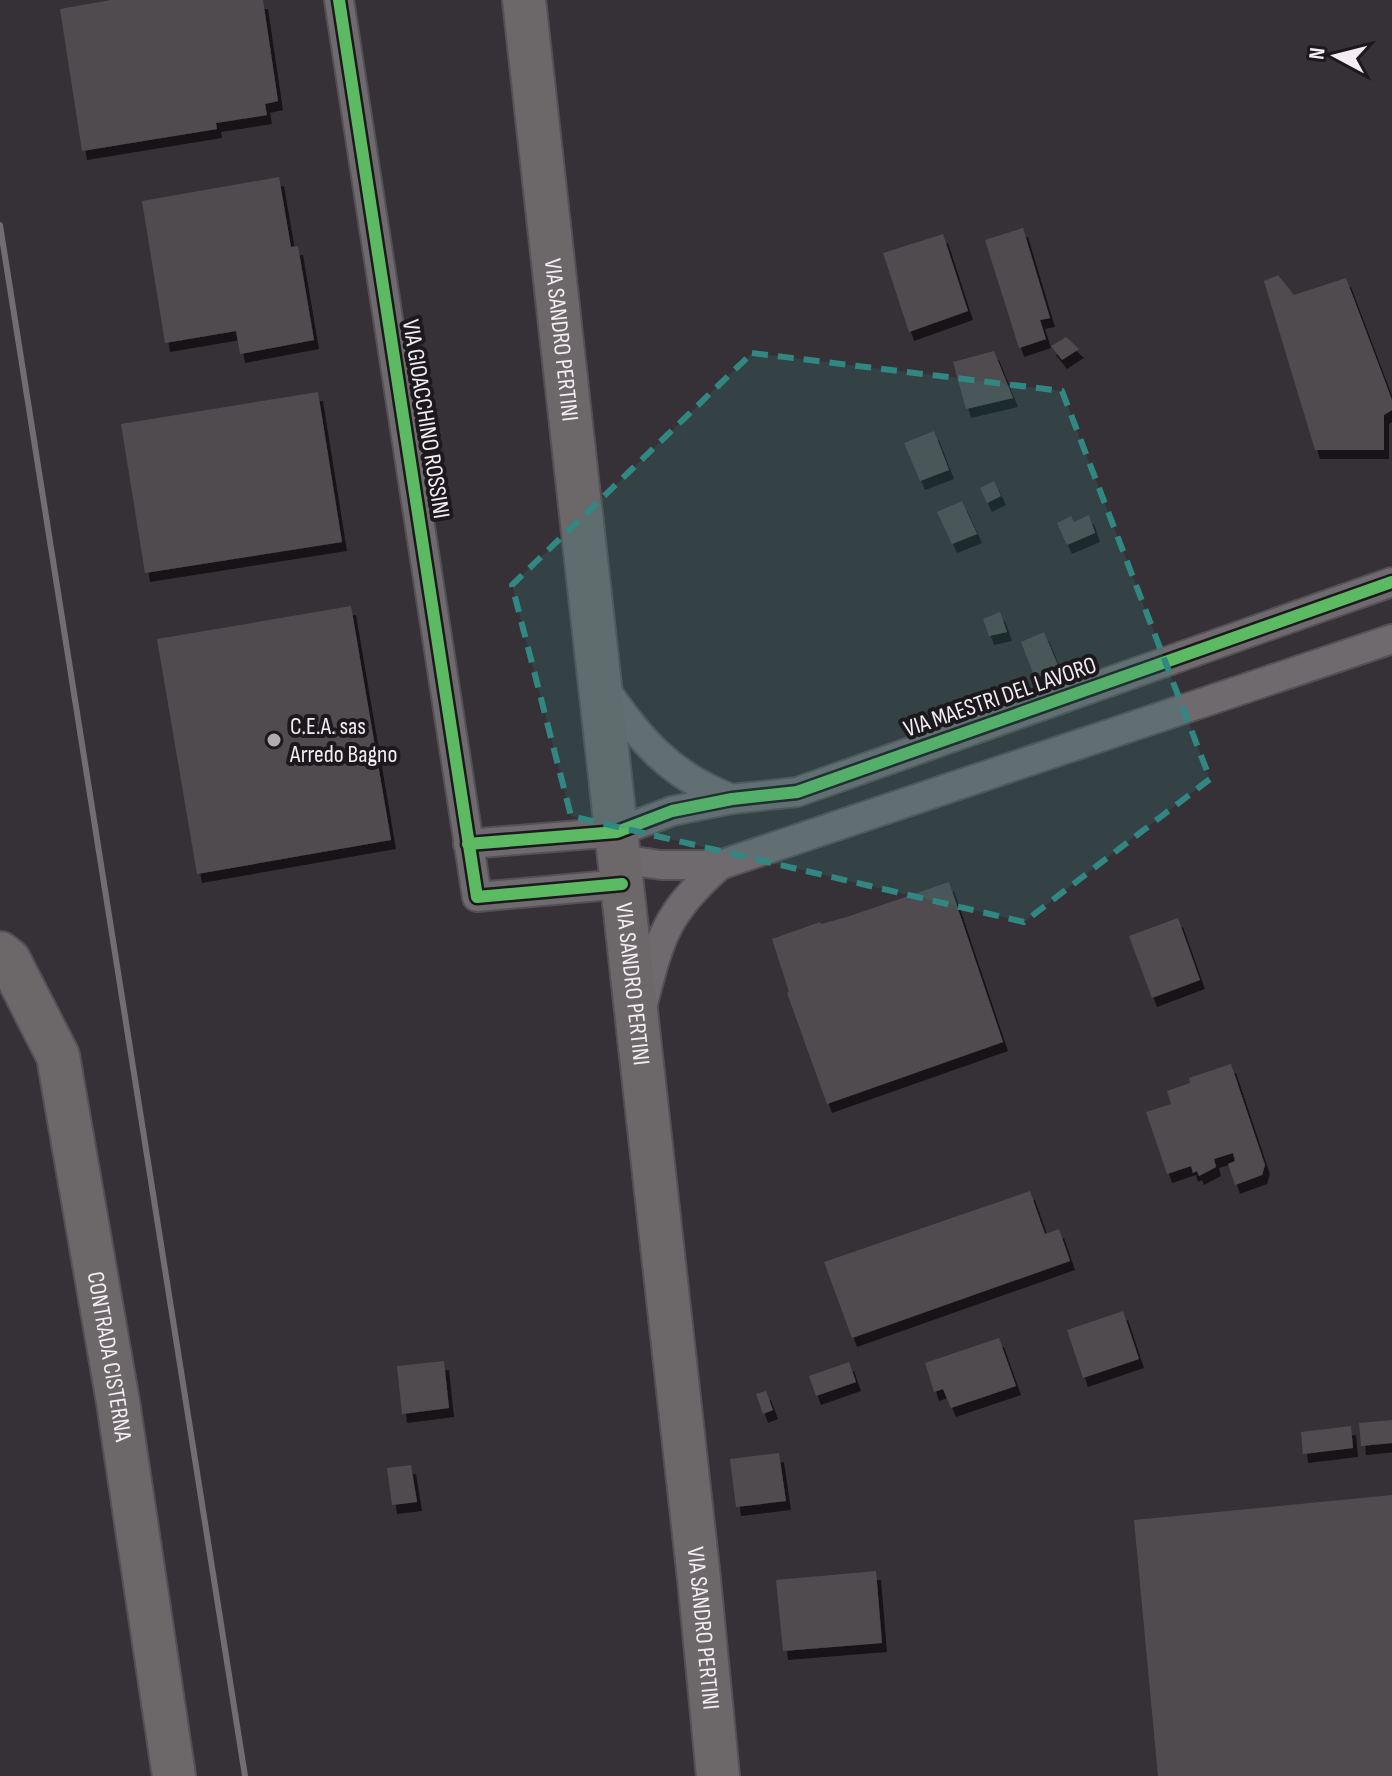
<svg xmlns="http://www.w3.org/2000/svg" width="1392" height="1776" font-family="'Sofia Sans Condensed',sans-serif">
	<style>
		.building { fill: #4f4b4f; filter: url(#shadow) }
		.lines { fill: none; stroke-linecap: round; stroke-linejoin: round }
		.minor-casing { stroke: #555055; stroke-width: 32 }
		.secondary-casing { stroke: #555055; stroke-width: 46 }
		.minor { stroke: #6e6a6e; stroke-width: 28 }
		.secondary { stroke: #6c6769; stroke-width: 42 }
		.rail { stroke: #726d72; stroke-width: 6 }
		.cycleway-casing { stroke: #1c191d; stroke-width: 17 }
		.cycleway { stroke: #5cba63; stroke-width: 12 }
		.marked { fill: #318882; fill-opacity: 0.2; stroke: #318882; stroke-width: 6; stroke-dasharray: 16 10; stroke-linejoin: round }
		.poi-dot { fill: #b1abb1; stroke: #1c191d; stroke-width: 3 }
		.labels { text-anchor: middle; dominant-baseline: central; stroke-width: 8; stroke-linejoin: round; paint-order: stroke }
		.street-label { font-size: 24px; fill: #f3edf3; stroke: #1c191d }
		.poi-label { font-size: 24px; fill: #f3edf3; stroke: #1c191d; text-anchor: start }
	</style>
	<defs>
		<filter id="shadow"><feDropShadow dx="5" dy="9" stdDeviation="0" flood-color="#0009"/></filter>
	</defs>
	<rect width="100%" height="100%" fill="#363136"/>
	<path class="building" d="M111 0H263L278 101 265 104 267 115 216 123 217 129 82 151 60 9Z
		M279 177 291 247 298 246 314 340 240 354 236 331 165 343 142 201Z
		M1023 228 1050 318 1040 320 1046 339 1019 348 985 240Z
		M943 234 968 311 909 332 883 253Z
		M1278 275 1294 295 1346 278 1392 400V410L1384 415V450H1315L1264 281Z
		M1066 337 1079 349 1062 360 1051 346Z
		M994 351 1013 398 966 409 953 362Z
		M318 392 342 542 145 573 121 424Z
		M934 431 949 470 920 481 904 443Z
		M994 481 1001 496 987 503 980 488Z
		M962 501 977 534 952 544 937 512Z
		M1089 515 1095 533 1067 545 1057 523 1071 516 1074 522Z
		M351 606 391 840 197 874 157 639Z
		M1000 612 1007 632 989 636 983 619Z
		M1044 632 1059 668 1035 678 1021 642Z
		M949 882 1003 1042 827 1104 787 993 789 992 772 939 820 922 821 924 847 917Z
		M1178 918 1200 980 1152 998 1129 936Z
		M1231 1064 1265 1165 1262 1175 1235 1185 1228 1164 1235 1161 1233 1153 1214 1159 1216 1167 1199 1176 1197 1171 1193 1173 1191 1166 1167 1174 1146 1112 1171 1104 1167 1091 1190 1083 1189 1078Z
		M1030 1191 1045 1234 1059 1229 1070 1261 852 1338 824 1262Z
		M1123 1311 1139 1359 1083 1378 1067 1330Z
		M999 1338 1016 1386 951 1408 943 1389 934 1392 925 1363Z
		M444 1361 449 1408 402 1414 397 1366Z
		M849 1362 856 1382 816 1396 809 1376Z
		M766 1391 773 1410 763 1414 756 1394Z
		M1392 1420V1443L1361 1446 1359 1423Z
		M1351 1426 1353 1448 1303 1454 1301 1432Z
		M779 1453 786 1501 736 1507 730 1459Z
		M411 1465 417 1502 392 1505 387 1468Z
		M1392 1495V1776H1158L1134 1520Z
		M876 1571 882 1643 783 1651 776 1580Z"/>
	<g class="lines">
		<defs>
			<path id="minor" d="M339 0 477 897 622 884
				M603 686C639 739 670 776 732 799
				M468 844 617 832 672 811 732 799 797 792 1392 582
				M619 859 661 865H720L1392 639
				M643 1003C661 934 666 914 720 865"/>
			<g id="secondary">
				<path id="s1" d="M524 0 699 1579 718 1776"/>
				<path id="s2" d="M0 953 9 960 58 1056 118 1402 174 1776"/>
			</g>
		</defs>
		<use href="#minor" class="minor-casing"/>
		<use href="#secondary" class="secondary-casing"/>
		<use href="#minor" class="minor"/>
		<use href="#secondary" class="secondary"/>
		<path class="rail" d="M0 225 245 1776"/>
		<defs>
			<path id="cycleway" d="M339 0 477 897 622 884
				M468 844 617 832 672 811 732 799 797 792 1392 582"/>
		</defs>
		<use href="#cycleway" class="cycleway-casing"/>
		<use href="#cycleway" class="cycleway"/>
	</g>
	<path class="marked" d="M752 353 1062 391 1210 779 1024 922 571 816 512 585Z"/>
	<circle class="poi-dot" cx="274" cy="740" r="8"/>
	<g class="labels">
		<g class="street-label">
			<text stroke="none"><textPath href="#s1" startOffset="342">VIA SANDRO PERTINI</textPath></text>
			<text transform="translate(426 419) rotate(81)">VIA GIOACCHINO ROSSINI</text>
			<text transform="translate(1000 697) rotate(-19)">VIA MAESTRI DEL LAVORO</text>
			<text stroke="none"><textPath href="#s1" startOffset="990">VIA SANDRO PERTINI</textPath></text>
			<text stroke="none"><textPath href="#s2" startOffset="424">CONTRADA CISTERNA</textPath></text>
			<text stroke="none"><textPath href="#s1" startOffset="1638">VIA SANDRO PERTINI</textPath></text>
		</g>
		<g class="poi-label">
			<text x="290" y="726">C.E.A. sas<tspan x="290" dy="28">Arredo Bagno</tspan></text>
		</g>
	</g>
	<g transform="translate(1336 56) rotate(277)" stroke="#1c191d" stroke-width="6" paint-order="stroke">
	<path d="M0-6L14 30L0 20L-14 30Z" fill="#f3edf3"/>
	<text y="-12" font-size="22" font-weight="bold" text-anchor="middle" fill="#f3edf3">N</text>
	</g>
</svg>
